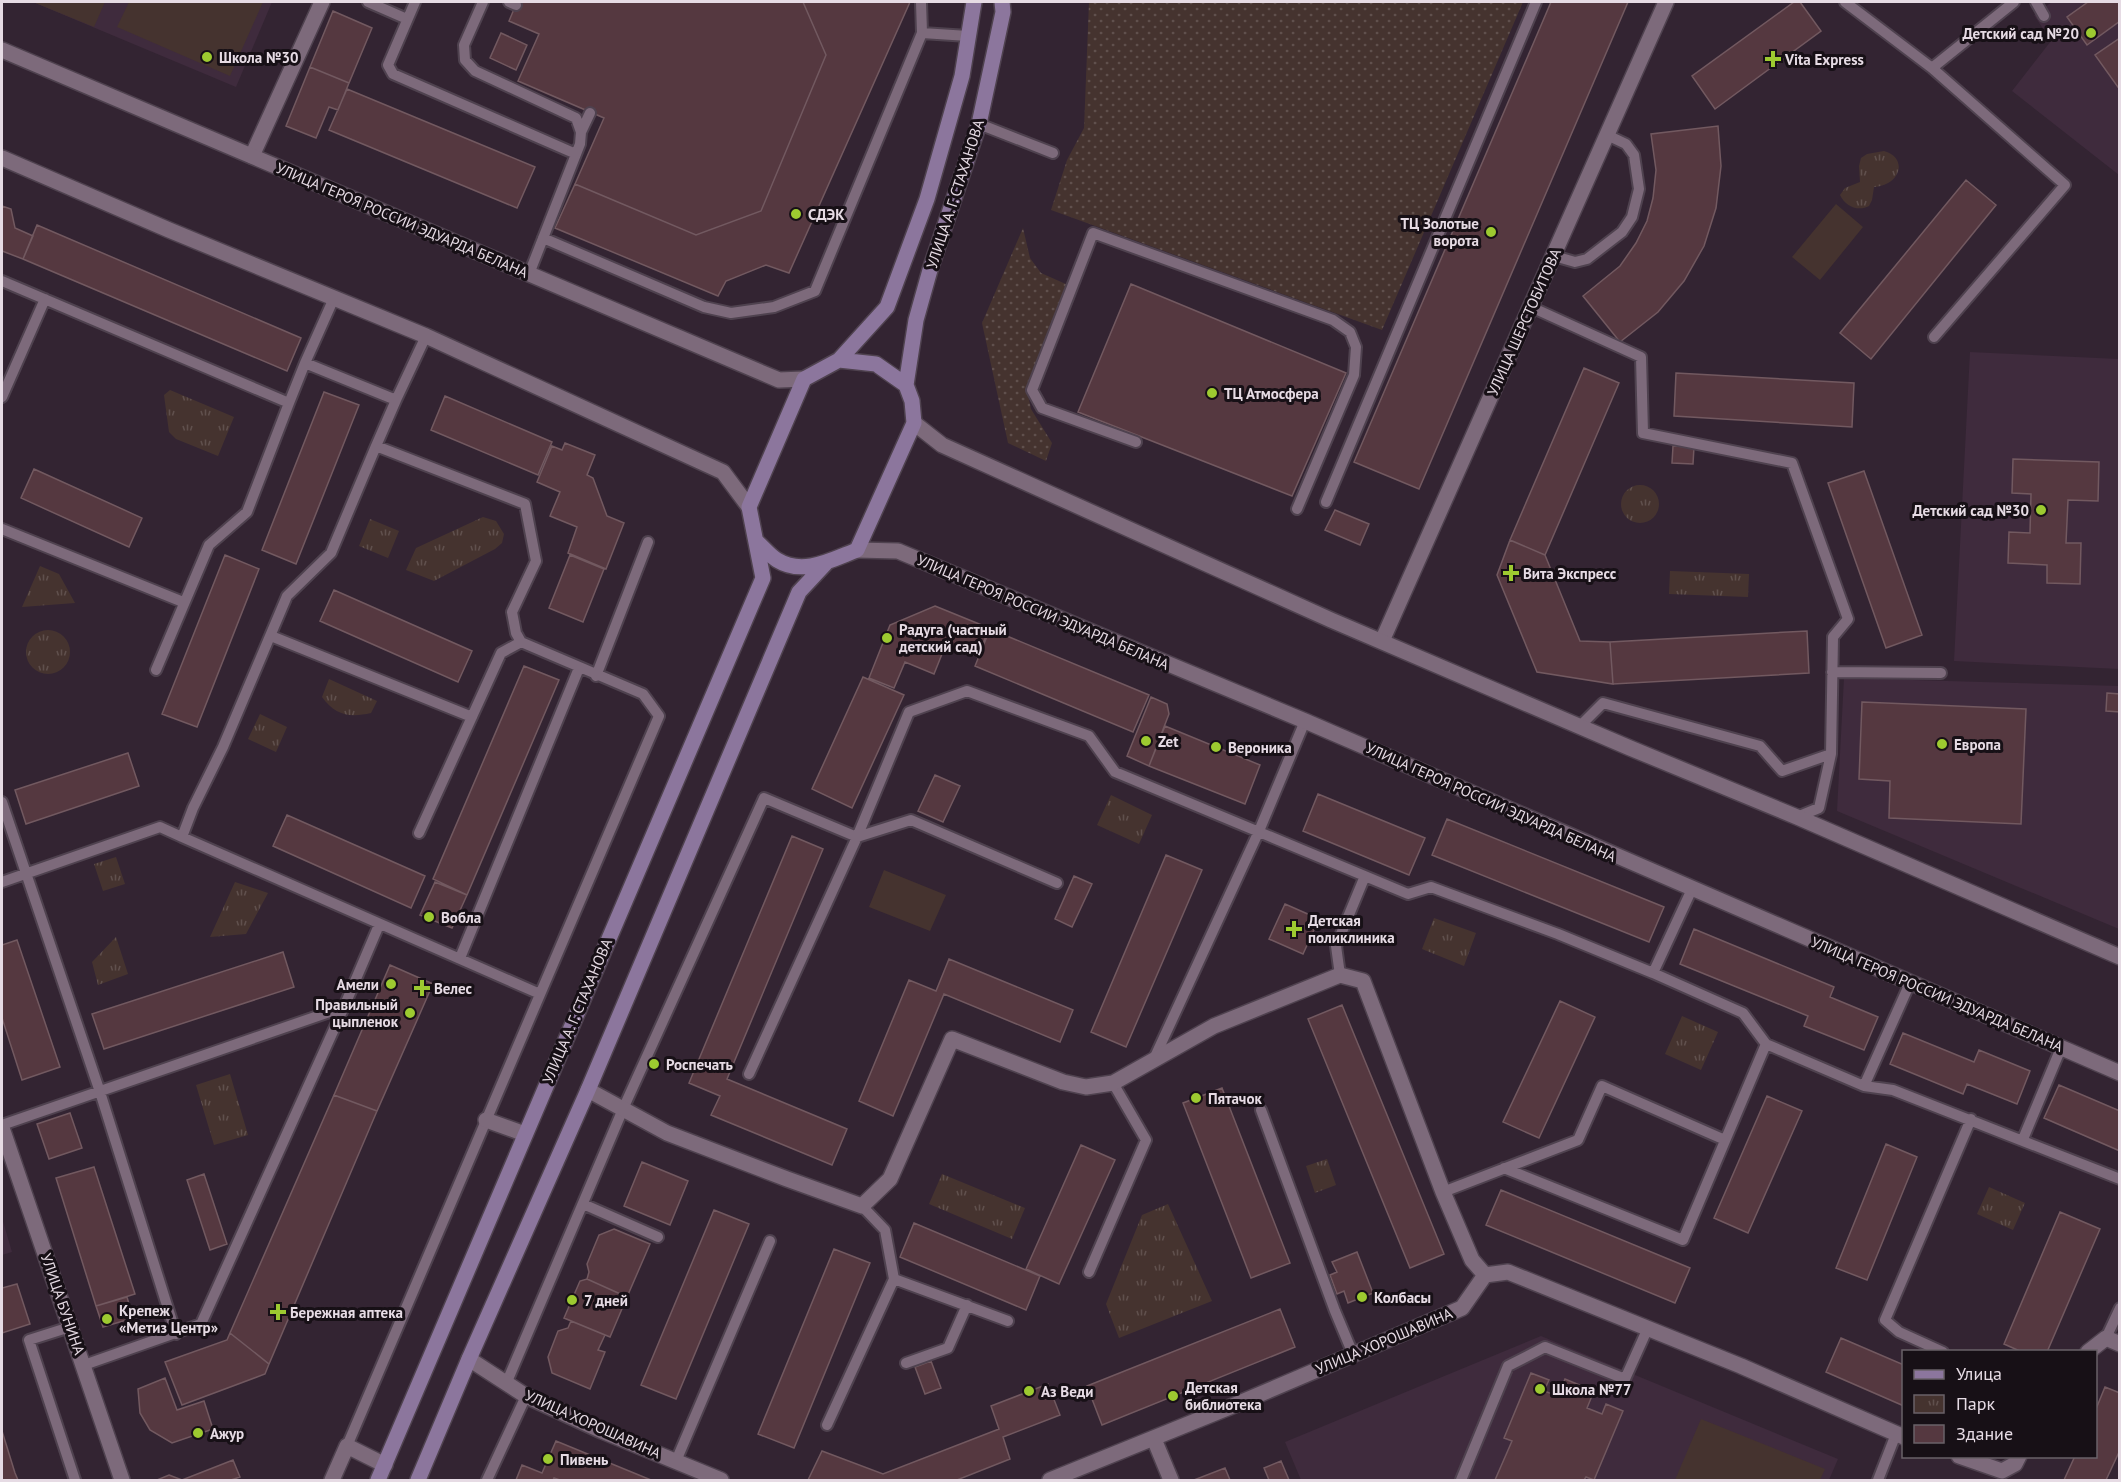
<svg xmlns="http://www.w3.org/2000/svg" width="2121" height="1482" font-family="'PT Sans',sans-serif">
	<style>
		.built { fill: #3f2b3d }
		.grass { fill: url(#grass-dots) }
		.park { fill: url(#park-tufts) }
		.garden { fill: #45332f }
		.building { fill: #553840; stroke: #725960; stroke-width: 1.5 }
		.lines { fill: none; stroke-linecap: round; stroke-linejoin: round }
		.service-casing { stroke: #4f424f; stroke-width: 14 }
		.minor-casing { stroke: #4f424f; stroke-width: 18 }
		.tertiary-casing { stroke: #4f424f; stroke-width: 18 }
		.secondary-casing { stroke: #4f424f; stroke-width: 18 }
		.service { stroke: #7d6a7b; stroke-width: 10 }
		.minor { stroke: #7d6a7b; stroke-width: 15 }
		.tertiary { stroke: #7d6a7b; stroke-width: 15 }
		.secondary { stroke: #8c769d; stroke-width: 15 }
		.poi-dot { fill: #9dca30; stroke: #171016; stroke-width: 2 }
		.labels { text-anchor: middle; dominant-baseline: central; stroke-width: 6; stroke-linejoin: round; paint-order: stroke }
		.poi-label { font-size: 15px; font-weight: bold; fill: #e6dbe4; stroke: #171016; text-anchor: start }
		.street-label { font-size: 15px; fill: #e6dbe4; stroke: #171016 }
	</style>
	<defs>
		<pattern id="grass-dots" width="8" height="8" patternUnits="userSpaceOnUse" patternTransform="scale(1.5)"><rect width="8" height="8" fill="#45332f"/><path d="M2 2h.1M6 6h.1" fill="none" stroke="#60504d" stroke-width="1.8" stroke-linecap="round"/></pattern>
		<pattern id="park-tufts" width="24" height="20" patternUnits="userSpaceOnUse" patternTransform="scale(1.5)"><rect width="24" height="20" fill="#45332f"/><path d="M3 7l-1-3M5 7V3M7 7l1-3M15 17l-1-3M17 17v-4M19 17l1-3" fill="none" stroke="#60504d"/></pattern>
	</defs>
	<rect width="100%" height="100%" fill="#332432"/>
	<path class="built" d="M33 2H272L236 87Z
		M2052 2H2119V175L2012 91 2051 41 2034 15Z
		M1970 352 2119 359V669L1954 661Z
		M1844 678 2119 686V929L1837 811Z
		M2 1218 12 1252 2 1255Z
		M1541 1336 1838 1459 1829 1480H1301L1285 1442Z"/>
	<path class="grass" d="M1089 2H1523L1382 330 1051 210 1067 160 1084 128Z
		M1023 228 1030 258 1041 273 1068 285 1027 390 1031 409 1052 443 1046 461 1008 443 982 323Z"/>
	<path class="park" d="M1884 151C1909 158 1900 186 1874 187L1872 200 1869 206C1858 212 1845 206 1840 195L1845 188 1860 182 1859 166 1861 158 1867 154Z
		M170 390 234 417 218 456 176 439 169 432 164 395Z
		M1621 504a19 19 0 1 1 38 0a19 19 0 1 1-38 0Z
		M483 517 496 521 504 534 502 543 495 549 434 581 406 570 416 548Z
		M370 519 399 531 388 558 359 546Z
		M40 566 59 574 75 603 22 607Z
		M1670 571 1749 574 1748 597 1669 594Z
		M26 652a22 22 0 1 1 44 0a22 22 0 1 1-44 0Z
		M329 679 377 701 371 713C349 718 335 715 322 697Z
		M260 714 287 727 276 752 248 739Z
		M1111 795 1152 815 1139 844 1097 825Z
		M116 857 125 884 103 891 94 864Z
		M235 882 268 893 246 934 210 937Z
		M1434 918 1476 933 1464 966 1422 949Z
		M116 937 128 974 98 985 92 962Z
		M1682 1016 1718 1032 1701 1070 1665 1054Z
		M230 1074 248 1135 214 1145 196 1085Z
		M1327 1159 1336 1185 1315 1193 1306 1166Z
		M942 1174 1025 1208 1012 1239 929 1204Z
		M1989 1187 2025 1203 2013 1230 1977 1214Z
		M1168 1204 1212 1301 1119 1338 1106 1304 1142 1215Z"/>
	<path class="garden" d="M33 2H105L94 27Z
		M129 2H263L230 76 117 27Z
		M1836 204 1863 227 1820 280 1792 257Z
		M884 870 946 895 930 931 869 907Z
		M1701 1419 1825 1469 1820 1480H1675Z"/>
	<path class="building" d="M517 2H803L826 55 761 211 696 235 575 184 604 118 518 81 539 34 509 21Z
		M803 2H910L789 273 766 265 726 281 718 296 555 228 575 184 696 235 761 211 826 55Z
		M1551 2H1628L1419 489 1354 462Z
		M1794 2H1800L1821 31 1715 109 1692 76Z
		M2088 2H2120V21L2087 45 2067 17Z
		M333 11 372 28 349 83 310 67Z
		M501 33 527 45 516 70 490 58Z
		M2120 38V90L2095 55Z
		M310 67 349 83 338 110 329 107 316 138 286 126Z
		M347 89 535 167 517 208 329 130Z
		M1718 126 1721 166 1716 208 1704 246 1684 281 1658 312 1620 342 1583 296 1620 266 1636 243 1647 221 1653 198 1656 170 1651 134Z
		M1966 180 1996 205 1871 359 1840 333Z
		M2 206 11 209 15 228 33 236 23 259 2 251Z
		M37 225 301 338 287 371 23 259Z
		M1131 284 1346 373 1292 496 1078 412Z
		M1584 368 1619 383 1545 555 1510 540Z
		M1676 373 1854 383 1852 427 1674 416Z
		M324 392 359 405 296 564 262 550Z
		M445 396 552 442 538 475 431 430Z
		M565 443 595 455 587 475 593 478 607 516 624 523 606 569 568 553 577 527 550 516 560 492 537 482 552 446 562 450Z
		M1673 446 1694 447 1693 464 1672 463Z
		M2013 459 2099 462 2098 501 2068 500 2066 543H2081L2080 584 2047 583V565L2008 563 2009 532 2030 533 2031 494 2012 493Z
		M34 469 142 518 129 547 21 498Z
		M1864 471 1922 635 1886 648 1828 483Z
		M1335 510 1369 524 1360 545 1325 530Z
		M1510 540 1545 555 1580 641 1610 642 1613 684 1537 672 1497 575Z
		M225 555 259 569 197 727 162 714Z
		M570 555 604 569 583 622 549 608Z
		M334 590 472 651 458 682 320 621Z
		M935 606 989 628 978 657 946 644 934 674 905 662 894 688 869 678 890 625Z
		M990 629 1149 695 1133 732 975 666Z
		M1807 631 1809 673 1613 684 1610 642Z
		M524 666 559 680 467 895 433 879Z
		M863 677 904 695 852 808 812 789Z
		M2107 693 2120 694V712L2106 711Z
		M1151 697 1167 704 1169 714 1149 766 1127 756Z
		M1862 702 2026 709 2021 824 1889 818 1890 781 1859 779Z
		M1165 726 1260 765 1245 804 1149 766Z
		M128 753 139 786 26 824 15 790Z
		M935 775 960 786 943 822 918 811Z
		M1318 794 1425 838 1409 875 1303 831Z
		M287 815 425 876 411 908 273 846Z
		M1447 819 1664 907 1649 942 1432 855Z
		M792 836 823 849 727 1079 847 1129 832 1165 711 1115 720 1096 689 1083Z
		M1166 855 1202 870 1126 1047 1091 1032Z
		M1074 876 1092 884 1072 927 1055 919Z
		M435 882 467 895 452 928 420 915Z
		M1285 904 1319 919 1303 954 1269 939Z
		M1694 929 1834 987 1830 997 1878 1017 1864 1050 1804 1026 1808 1016 1680 964Z
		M17 940 60 1067 22 1080 2 1018V945Z
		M283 952 294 987 104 1049 92 1014Z
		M949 959 1073 1010 1060 1042 944 994 893 1116 859 1101 909 980 936 991Z
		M390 965 433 984 377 1111 334 1095Z
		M1560 1001 1595 1017 1539 1138 1503 1122Z
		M1342 1005 1444 1254 1410 1268 1308 1019Z
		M1903 1033 1974 1062 1979 1050 2030 1071 2017 1104 1967 1084 1963 1094 1890 1064Z
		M2059 1085 2120 1111V1151L2044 1118Z
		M1222 1088 1290 1263 1251 1278 1183 1103Z
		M334 1095 377 1111 269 1364 230 1333Z
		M1767 1096 1802 1111 1748 1233 1714 1218Z
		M70 1113 82 1148 49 1159 37 1124Z
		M1886 1144 1917 1157 1867 1280 1836 1268Z
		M1081 1145 1115 1160 1059 1284 1026 1269Z
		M642 1162 688 1181 670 1225 624 1206Z
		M94 1167 135 1294 96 1306 56 1178Z
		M204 1174 227 1244 210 1250 187 1180Z
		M1501 1190 1690 1268 1675 1303 1486 1225Z
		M714 1210 749 1224 676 1399 641 1385Z
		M2060 1212 2100 1229 2047 1352H2022L2004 1344Z
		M914 1223 1040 1276 1026 1310 900 1257Z
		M614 1229 650 1244 627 1297 587 1279 589 1272 587 1264 599 1235Z
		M834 1249 870 1263 794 1448 758 1434Z
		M1357 1252 1373 1293 1348 1303 1344 1291 1337 1294 1330 1275 1337 1272 1332 1262Z
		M587 1279 627 1297 610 1337 564 1318 580 1281Z
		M17 1284 30 1324 2 1333V1288Z
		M127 1297 133 1318 103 1327 96 1306Z
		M1280 1309 1295 1347 1102 1425 1087 1386Z
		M571 1321 605 1335 598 1350 605 1352 590 1389 552 1373 548 1357 558 1331 568 1328Z
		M230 1333 269 1364 265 1374 182 1405 165 1362 227 1340Z
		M1841 1338 1904 1365V1406L1826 1372Z
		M931 1361 941 1388 925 1394 915 1367Z
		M1531 1373 1549 1380 1544 1391 1558 1396 1565 1379 1594 1391 1587 1408 1602 1414 1606 1404 1623 1411 1594 1480 1586 1477 1584 1480H1495L1512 1441 1504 1438Z
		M165 1378 177 1410 204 1401 213 1429 172 1443 150 1430 140 1413 138 1389Z
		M1048 1384 1060 1415 1003 1437 1010 1459 957 1480H808L822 1451 883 1474 999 1429 991 1406Z
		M2105 1387 2120 1393V1450L2106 1480H2064L2075 1456H2096V1409Z
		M2 1431 15 1473 18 1480H2Z
		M556 1441 651 1480H560L554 1478 553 1480H516L522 1465 542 1473Z
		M233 1460 240 1477 231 1480H182Z
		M1281 1461 1289 1480H1269L1264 1468Z
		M1225 1468 1230 1480H1194Z
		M169 1475 182 1480H157Z"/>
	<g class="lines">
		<defs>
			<path id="service" d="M368 2 407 19
				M415 2 388 65 393 74 576 154
				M483 2 464 45 465 60 475 71 576 118 581 132 580 144 529 274
				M509 2 516 5
				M1845 2 1932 68 2014 2
				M2036 2 2044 16
				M922 33 968 36
				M1932 68 2065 185 1934 337
				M979 124 1053 153
				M581 132 590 113
				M543 238 704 307 731 313 774 307 815 291 922 33 921 2
				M1554 256 1575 262 1587 259 1622 232 1632 217 1639 189 1634 155 1626 144 1607 135
				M2 281 289 403 305 363 396 400 376 446
				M1531 307 1641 357 1643 433 1792 463 1848 619 1833 637 1831 754 1819 808 1797 817
				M305 363 334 298
				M2 397 45 299
				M396 400 426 336
				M1136 442 1042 408 1032 390 1093 233 1333 320 1350 332 1356 347 1354 375 1297 509
				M1326 502 1536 2
				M2 529 183 602
				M271 636 472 717
				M156 670 209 545 247 512 289 403
				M1832 672 1941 673
				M596 676 648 542
				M1580 726 1603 703 1760 746 1782 771 1831 754
				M2 802 100 1092 176 1334
				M419 833 501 653 521 642
				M2 882 160 827 182 837
				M460 958 579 668
				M1653 973 1692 889
				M1340 975 1336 946 1365 876
				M1153 1061 1259 831 1305 721
				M749 1074 857 837 911 820 1057 883
				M1864 1086 1910 983
				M1261 1110 1335 1311 1353 1354
				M2 1125 344 1007
				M2023 1139 2061 1048
				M1504 1168 1683 1240 1766 1044 1864 1086 1893 1090 2120 1179
				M1443 1192 1578 1140 1602 1086 1725 1140
				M583 1204 658 1237
				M1089 1272 1146 1140 1113 1083
				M894 1279 1008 1321
				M70 1327 29 1340 75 1480
				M2106 1338 2120 1308
				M1943 1352 1899 1332 1885 1320 1971 1119
				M906 1363 948 1348 967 1305
				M84 1365 201 1324 344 1007 379 925
				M506 1384 623 1109 764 798 857 837 909 712 967 691 1089 736 1115 772 1408 894 1431 887 1558 934 1653 973 1743 1013 1766 1044
				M827 1425 894 1279 885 1230 862 1206
				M347 1446 659 716 643 694 521 642 516 633 512 612 536 561 525 504 376 446 331 553 287 596 223 747 193 808 182 837 540 994
				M676 1461 770 1241
				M487 1480 526 1396
				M1461 1480 1508 1366 1545 1347 1625 1379 1647 1330
				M1878 1480 1896 1434"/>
			<path id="minor" d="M252 156 322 2
				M1382 641 1666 2
				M588 1090 667 1133 787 1179 862 1206 890 1179 952 1039 1063 1082 1086 1087 1113 1083 1214 1026 1340 975 1363 981 1443 1192 1472 1260 1485 1275
				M486 1120 525 1134
				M2 1128 122 1480
				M2088 1352 2106 1338 2120 1344
				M469 1359 526 1396 602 1431 721 1480
				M1154 1439 1171 1480
				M1959 1456 2002 1471 2015 1464 2019 1456
				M332 1480 347 1446 385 1465
				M1050 1480 1230 1407 1462 1308 1485 1275 1508 1272 1741 1366 1904 1437"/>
			<path id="tertiary" d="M2 50 779 380 804 379
				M2 158 169 230 426 336 723 472 749 507
				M914 423 942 445 1331 620 1630 748 1797 817 2120 957
				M857 550 898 551 1305 721 2120 1073"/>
			<path id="secondary" d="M839 360 887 307 927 199 962 76 974 2
				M906 385 916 320 930 270 979 124 1003 12 1002 2
				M378 1480 763 578 749 507 804 379 839 360 876 364 906 385 912 401 914 423 857 550C831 560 803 576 777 560 769 555 763 547 756 541
				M418 1480 469 1359 588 1090 799 592 827 562"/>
		</defs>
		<use href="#service" class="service-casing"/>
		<use href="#minor" class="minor-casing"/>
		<use href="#tertiary" class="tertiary-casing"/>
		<use href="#secondary" class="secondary-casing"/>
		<use href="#service" class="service"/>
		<use href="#minor" class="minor"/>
		<use href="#tertiary" class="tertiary"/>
		<use href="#secondary" class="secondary"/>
	</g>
	<g class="poi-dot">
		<circle cx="2091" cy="33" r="6"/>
		<circle cx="207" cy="57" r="6"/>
		<path d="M1770 50h6v6h6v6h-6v6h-6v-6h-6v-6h6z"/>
		<circle cx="796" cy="214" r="6"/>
		<circle cx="1491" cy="232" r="6"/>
		<circle cx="1212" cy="393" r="6"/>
		<circle cx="2041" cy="510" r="6"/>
		<path d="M1508 564h6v6h6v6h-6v6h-6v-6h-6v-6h6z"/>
		<circle cx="887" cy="638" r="6"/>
		<circle cx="1146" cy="741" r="6"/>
		<circle cx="1942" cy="744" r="6"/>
		<circle cx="1216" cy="747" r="6"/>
		<circle cx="429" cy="917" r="6"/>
		<path d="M1291 920h6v6h6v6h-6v6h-6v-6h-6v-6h6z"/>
		<circle cx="391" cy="984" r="6"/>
		<path d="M419 979h6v6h6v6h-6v6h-6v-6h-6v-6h6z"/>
		<circle cx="410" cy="1013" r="6"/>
		<circle cx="654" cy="1064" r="6"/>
		<circle cx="1196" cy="1098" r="6"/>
		<circle cx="1362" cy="1297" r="6"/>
		<circle cx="572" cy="1300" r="6"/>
		<path d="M275 1303h6v6h6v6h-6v6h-6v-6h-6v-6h6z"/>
		<circle cx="107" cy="1319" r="6"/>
		<circle cx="1540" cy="1389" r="6"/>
		<circle cx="1029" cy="1391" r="6"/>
		<circle cx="1173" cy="1396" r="6"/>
		<circle cx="198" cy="1433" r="6"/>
		<circle cx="548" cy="1459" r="6"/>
	</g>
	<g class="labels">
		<g class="poi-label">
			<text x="2079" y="33" text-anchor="end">Детский сад №20</text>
			<text x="219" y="57">Школа №30</text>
			<text x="1785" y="59">Vita Express</text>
			<text x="808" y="214">СДЭК</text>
			<text x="1479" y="223" text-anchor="end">ТЦ Золотые<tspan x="1479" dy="17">ворота</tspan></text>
			<text x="1224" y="393">ТЦ Атмосфера</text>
			<text x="2029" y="510" text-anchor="end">Детский сад №30</text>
			<text x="1523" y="573">Вита Экспресс</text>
			<text x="899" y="629">Радуга (частный<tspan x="899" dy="17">детский сад)</tspan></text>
			<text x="1158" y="741">Zet</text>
			<text x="1954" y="744">Европа</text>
			<text x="1228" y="747">Вероника</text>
			<text x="441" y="917">Вобла</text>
			<text x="1308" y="920">Детская<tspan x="1308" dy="17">поликлиника</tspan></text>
			<text x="379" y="984" text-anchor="end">Амели</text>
			<text x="434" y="988">Велес</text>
			<text x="398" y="1004" text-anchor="end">Правильный<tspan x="398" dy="17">цыпленок</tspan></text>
			<text x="666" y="1064">Роспечать</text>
			<text x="1208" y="1098">Пятачок</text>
			<text x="1374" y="1297">Колбасы</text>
			<text x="584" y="1300">7 дней</text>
			<text x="119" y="1310">Крепеж<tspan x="119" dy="17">«Метиз Центр»</tspan></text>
			<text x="290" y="1312">Бережная аптека</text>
			<text x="1185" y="1387">Детская<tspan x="1185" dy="17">библиотека</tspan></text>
			<text x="1552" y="1389">Школа №77</text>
			<text x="1041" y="1391">Аз Веди</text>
			<text x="210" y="1433">Ажур</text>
			<text x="560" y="1459">Пивень</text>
		</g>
		<g class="street-label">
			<text transform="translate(955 194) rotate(-72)">УЛИЦА А. Г. СТАХАНОВА</text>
			<text transform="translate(402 220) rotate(23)">УЛИЦА ГЕРОЯ РОССИИ ЭДУАРДА БЕЛАНА</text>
			<text transform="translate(1524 322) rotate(-66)">УЛИЦА ШЕРСТОБИТОВА</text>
			<text transform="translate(1043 612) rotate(23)">УЛИЦА ГЕРОЯ РОССИИ ЭДУАРДА БЕЛАНА</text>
			<text transform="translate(1491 802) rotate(24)">УЛИЦА ГЕРОЯ РОССИИ ЭДУАРДА БЕЛАНА</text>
			<text transform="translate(1937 994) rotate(23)">УЛИЦА ГЕРОЯ РОССИИ ЭДУАРДА БЕЛАНА</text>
			<text transform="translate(577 1011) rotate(-67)">УЛИЦА А. Г. СТАХАНОВА</text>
			<text transform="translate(63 1304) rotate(71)">УЛИЦА БУНИНА</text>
			<text transform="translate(1384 1341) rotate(-23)">УЛИЦА ХОРОШАВИНА</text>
			<text transform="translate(593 1424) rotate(24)">УЛИЦА ХОРОШАВИНА</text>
		</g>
	</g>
	<rect width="2121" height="1482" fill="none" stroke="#e6dbe4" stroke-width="6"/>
	<rect x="1902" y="1350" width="195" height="108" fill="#171016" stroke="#6a6168" stroke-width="1.5"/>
	<rect x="1914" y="1370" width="30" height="9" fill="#8c769d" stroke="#6a6168" stroke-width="1.5"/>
	<text x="1956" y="1380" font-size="18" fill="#e6dbe4">Улица</text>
	<rect x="1914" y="1395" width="30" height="18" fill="url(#park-tufts)" stroke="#6a6168" stroke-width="1.5"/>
	<text x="1956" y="1410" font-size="18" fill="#e6dbe4">Парк</text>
	<rect x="1914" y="1425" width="30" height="18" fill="#553840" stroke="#6a6168" stroke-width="1.5"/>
	<text x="1956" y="1440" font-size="18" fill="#e6dbe4">Здание</text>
</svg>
